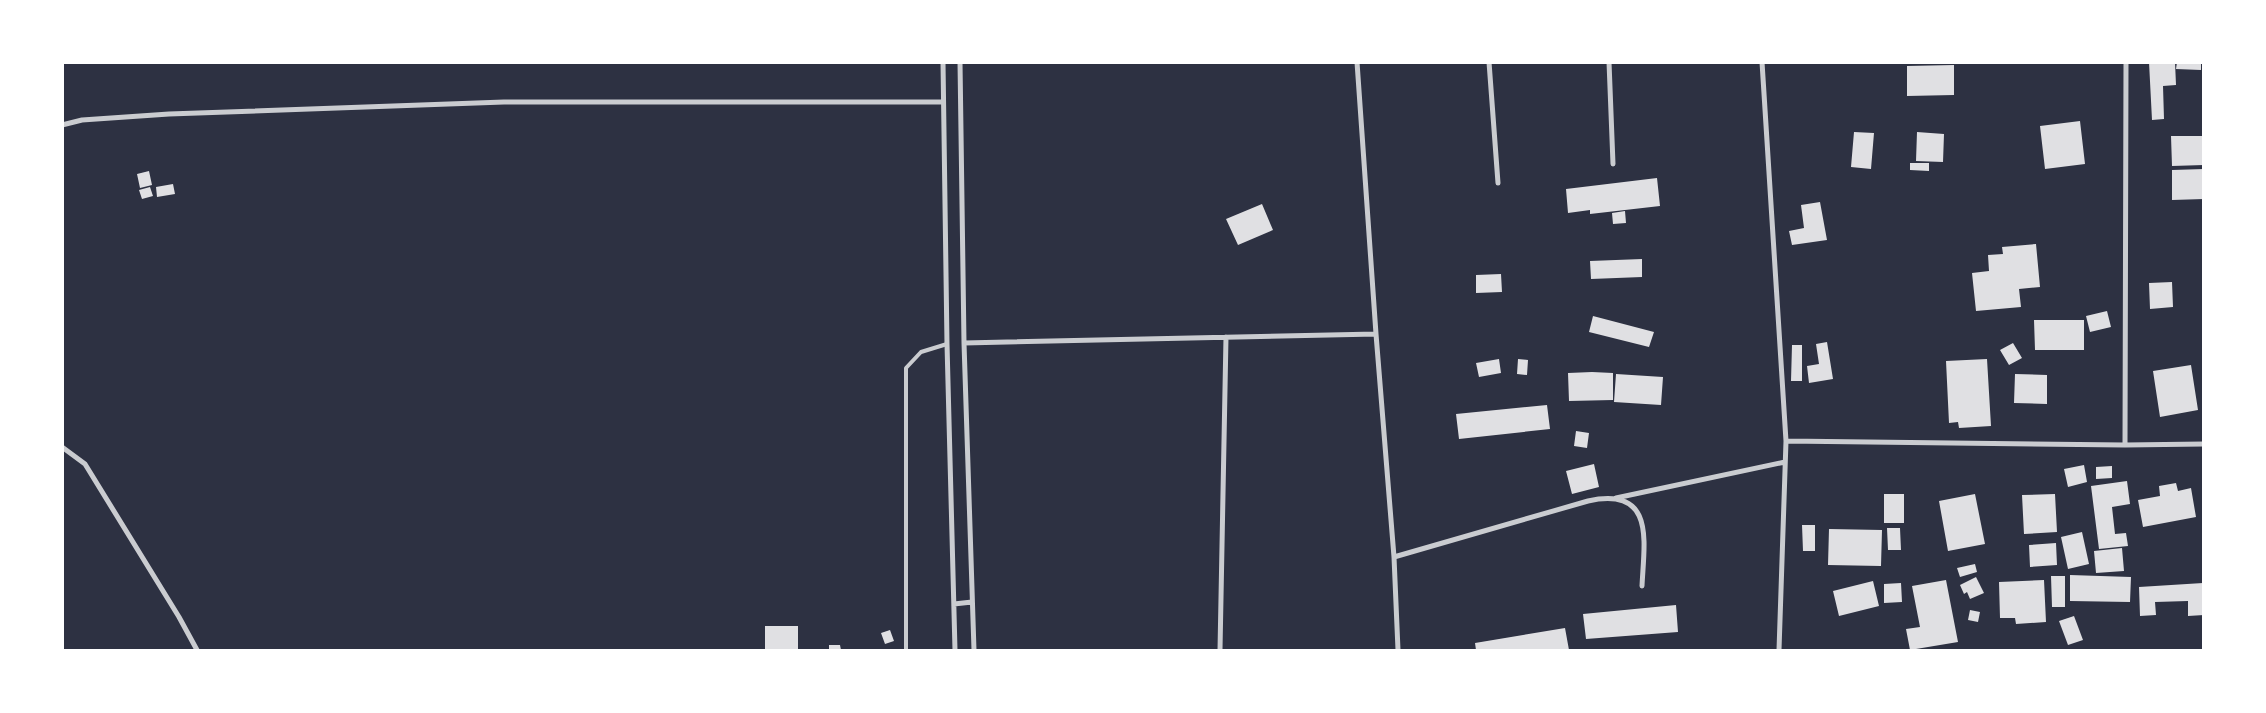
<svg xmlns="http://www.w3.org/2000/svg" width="2266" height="713" font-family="'Zilla Slab',serif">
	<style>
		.building { fill: #e0e0e3 }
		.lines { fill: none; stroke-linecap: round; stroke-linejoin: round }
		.service { stroke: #caccd0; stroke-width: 4 }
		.minor { stroke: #caccd0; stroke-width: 5 }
	</style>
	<rect width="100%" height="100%" fill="#2d3142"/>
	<path class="building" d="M2149 62H2175L2176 85 2163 86 2164 119 2152 120Z
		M2177 62H2201V70L2176 69Z
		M1954 65V95L1907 96V66Z
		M2080 121 2085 164 2045 169 2040 126Z
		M1854 132 1874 133 1871 169 1851 167Z
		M1917 132 1944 134 1943 162 1916 161Z
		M2171 136H2204V165L2172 166Z
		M1910 163H1929V171L1910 170Z
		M2204 169V199L2172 200V170Z
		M149 171 152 185 140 188 137 174Z
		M1657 178 1660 206 1590 214V210L1568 213 1566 189Z
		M173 184 175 194 157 197 156 187Z
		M150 187 153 196 142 199 139 190Z
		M1820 202 1827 240 1792 245 1789 231 1804 228 1801 205Z
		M1262 204 1273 230 1238 245 1226 219Z
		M1625 211 1626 223 1613 224 1612 213Z
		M2036 244 2040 287 2019 289 2021 307 1976 311 1972 273 1989 271 1988 255 2003 254 2002 247Z
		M1642 259V277L1591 279 1590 261Z
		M1501 274 1502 292 1476 293V275Z
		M2172 282 2173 307 2150 309 2149 283Z
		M2107 311 2111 327 2090 332 2086 316Z
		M1593 316 1654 332 1649 347 1589 332Z
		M2034 320H2084V350H2035Z
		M1827 342 1833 379 1809 383 1807 366 1819 364 1816 344Z
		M2013 343 2022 358 2009 365 2000 350Z
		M1792 345H1802V381H1791Z
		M1499 359 1501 373 1479 377 1476 363Z
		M1518 359 1528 360 1527 375 1517 374Z
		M1987 359 1991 426 1959 428 1958 422 1949 423 1946 361Z
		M2191 365 2198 410 2160 417 2153 371Z
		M1592 372 1613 373V400L1569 401 1568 373Z
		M1616 374 1663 377 1661 405 1614 402Z
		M2015 374 2047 375V404L2014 403Z
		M1547 405 1550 429 1459 439 1456 414Z
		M1576 431 1589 433 1587 448 1574 446Z
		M1594 464 1599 487 1572 494 1566 471Z
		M2084 465 2087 482 2068 487 2064 469Z
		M2112 466V478L2096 479V467Z
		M2127 481 2130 504 2112 507 2115 534 2126 533 2128 546 2099 549 2091 486Z
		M2176 483 2178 491 2191 488 2196 517 2143 527 2138 500 2160 496 2159 486Z
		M1884 494H1904V523H1884Z
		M1975 494 1985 544 1948 551 1939 501Z
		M2055 494 2057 532 2024 534 2022 495Z
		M1802 525H1815V551H1803Z
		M1887 528H1900L1901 550H1888Z
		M1829 529 1882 530 1881 566 1828 565Z
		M2082 532 2089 564 2068 569 2061 537Z
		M2056 543 2057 565 2030 567 2029 545Z
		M2122 548 2124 571 2096 573 2094 551Z
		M1975 564 1977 572 1960 577 1957 568Z
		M2070 575 2131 577 2130 602 2070 601Z
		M2051 576H2065V607H2052Z
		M1976 577 1984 593 1970 599 1967 592 1964 594 1960 585Z
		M1946 580 1958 642 1910 650 1906 629 1920 627 1912 586Z
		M2044 580 2046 622 2016 624 2015 618H2000L1999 582Z
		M1873 581 1879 606 1839 616 1833 591Z
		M1901 583 1902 602 1884 603V584Z
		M2203 583 2204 615 2188 616V601L2155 602 2156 615 2140 616 2139 587Z
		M1676 605 1678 632 1586 639 1583 614Z
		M1970 610 1980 612 1978 622 1968 620Z
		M2074 616 2083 640 2068 645 2059 621Z
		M765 626H798V650H765Z
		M1565 628 1569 650H1476L1475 643Z
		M890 630 894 641 885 644 881 633Z
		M829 645H840L841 650H829Z"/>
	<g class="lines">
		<path class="service" d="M906 650V368L921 352 947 344"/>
		<path class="minor" d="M943 62 947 344 955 650
			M960 62 964 343 974 650
			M1357 62 1376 334 1394 557 1398 650
			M1489 62 1498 183
			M1609 62 1613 164
			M1762 62 1786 441 1779 650
			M62 125 82 120 169 114 504 102H942
			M964 343 1376 334
			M1786 441 2125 445 2204 444
			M2125 445 2126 62
			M62 447 85 464 179 617 197 650
			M1616 498 1785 462
			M1394 557 1588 501C1656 486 1644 542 1642 586
			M954 604 972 602
			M1220 650 1226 337"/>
	</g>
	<rect width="2266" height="713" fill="none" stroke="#ffffff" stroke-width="128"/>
</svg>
